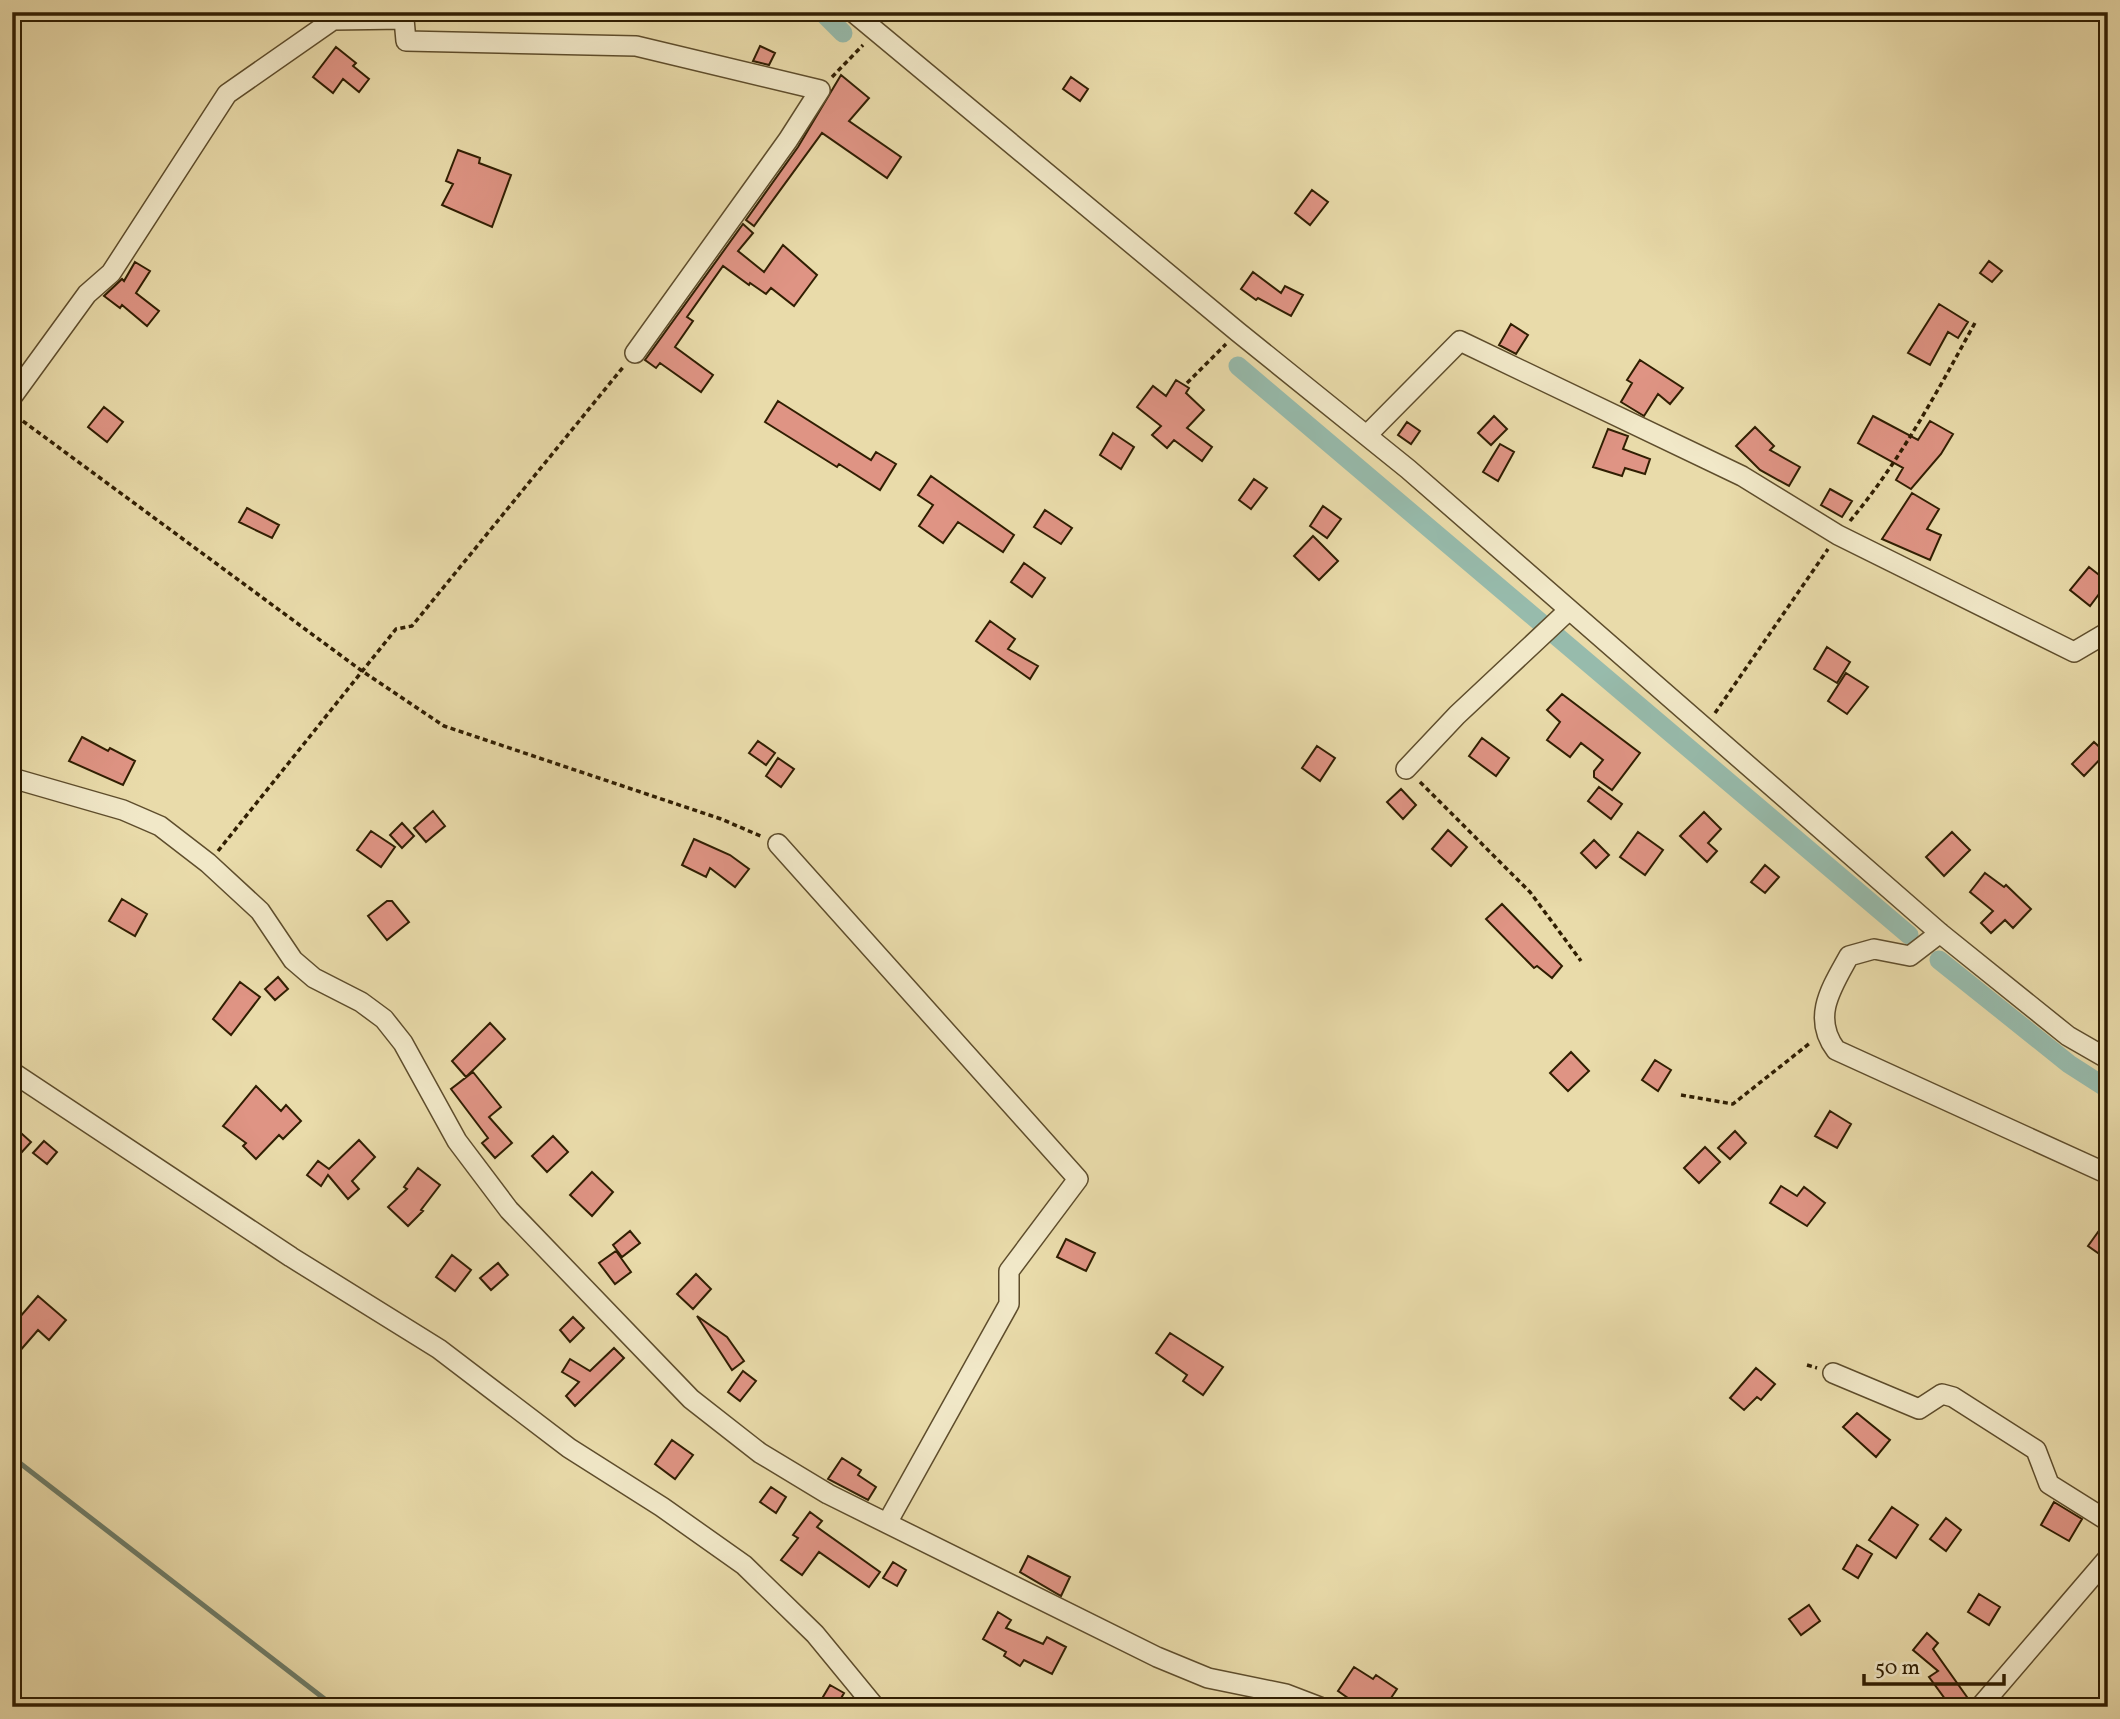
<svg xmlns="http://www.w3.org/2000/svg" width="2120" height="1719" font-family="Vollkorn,serif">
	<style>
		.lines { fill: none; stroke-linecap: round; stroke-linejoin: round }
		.stream { stroke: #6e7c68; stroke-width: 5 }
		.canal { stroke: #97bbac; stroke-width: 19 }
		.building { fill: #df9484; stroke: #301e02; stroke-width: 2 }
		.street-casing { stroke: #5e4d2c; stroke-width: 22 }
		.path { stroke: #301e02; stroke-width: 3.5; stroke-dasharray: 5 3.5; stroke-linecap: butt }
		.street { stroke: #f1e8c8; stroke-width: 19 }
	</style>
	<rect width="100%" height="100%" fill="#e9dbaa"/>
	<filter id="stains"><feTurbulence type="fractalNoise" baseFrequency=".00286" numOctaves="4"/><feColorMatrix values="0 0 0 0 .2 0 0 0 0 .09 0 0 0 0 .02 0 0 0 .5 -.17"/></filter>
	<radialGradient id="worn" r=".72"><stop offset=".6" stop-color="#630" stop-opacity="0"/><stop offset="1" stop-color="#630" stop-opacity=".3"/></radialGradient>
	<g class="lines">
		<path class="stream" d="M12 1457 335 1707"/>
		<path class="canal" d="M822 12 843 33
			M1238 366 1909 935
			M1939 960 2069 1064 2108 1089"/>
	</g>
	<path class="building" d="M760 46 775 53 769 65 753 61Z
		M336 47 356 63 353 66 369 79 359 92 343 79 333 93 313 77Z
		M841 75 869 98 849 121 901 157 887 178 822 133 754 226 746 220 798 147Z
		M1071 77 1088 89 1080 101 1063 89Z
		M458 150 480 158 479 163 511 175 492 227 442 205 453 184 446 181Z
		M1312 190 1328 202 1310 225 1295 213Z
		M743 224 753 233 738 251 764 272 783 245 817 275 794 306 771 288 766 294 750 283 749 285 723 266 687 317 693 321 675 347 713 375 701 392 660 363 656 368 645 360Z
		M1989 261 2002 271 1992 282 1980 273Z
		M135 262 150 271 136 293 159 311 147 326 122 305 120 308 104 296 122 279 124 281Z
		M1253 272 1281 293 1285 286 1303 295 1291 316 1258 298 1256 300 1241 289Z
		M1939 304 1968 322 1958 338 1948 332 1930 365 1908 353Z
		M1511 324 1528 335 1516 354 1499 345Z
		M1640 360 1683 388 1670 404 1658 394 1644 416 1621 402 1632 383 1627 380Z
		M1176 380 1189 388 1186 393 1204 410 1187 428 1212 447 1202 461 1174 440 1167 448 1152 435 1161 426 1137 407 1153 386 1166 396Z
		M778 401 871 460 876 452 896 464 880 490 839 464 837 467 765 422Z
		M104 407 123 422 107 442 88 427Z
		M1494 416 1507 429 1491 445 1478 433Z
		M1873 416 1918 440 1930 421 1953 434 1941 454 1911 489 1896 480 1903 468 1858 443Z
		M1407 422 1420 431 1411 444 1398 435Z
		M1755 427 1774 446 1770 450 1800 467 1789 486 1760 470 1736 446Z
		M1608 429 1628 436 1623 449 1650 459 1645 474 1625 468 1622 476 1593 467Z
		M1113 433 1134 447 1121 469 1100 455Z
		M1500 444 1514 452 1498 481 1483 472Z
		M931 476 1014 535 1003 552 958 522 943 543 919 526 933 505 918 495Z
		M1254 479 1267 488 1251 509 1239 500Z
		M1830 489 1852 501 1842 517 1821 505Z
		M1912 493 1939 509 1927 529 1941 535 1930 560 1882 539Z
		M1323 506 1341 519 1327 538 1310 526Z
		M247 508 279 525 272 538 239 522Z
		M1045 510 1072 528 1061 544 1034 527Z
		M1313 536 1338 561 1319 580 1294 556Z
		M1024 563 1045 578 1032 597 1011 582Z
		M2089 567 2108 582 2090 606 2070 590Z
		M990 621 1015 639 1008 649 1038 666 1030 679 976 641Z
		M1827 647 1850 662 1837 683 1814 669Z
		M1846 673 1868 687 1847 714 1828 701Z
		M1562 694 1640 753 1612 790 1594 777V771L1603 760 1581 743 1570 757 1547 740 1560 722 1547 710Z
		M82 737 108 751 110 748 135 761 123 785 69 761Z
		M1482 738 1509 758 1496 776 1469 756Z
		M758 741 775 753 766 765 749 753Z
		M2094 742 2106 753 2084 776 2072 764Z
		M1317 746 1335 758 1320 781 1302 768Z
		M778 758 794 769 781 787 766 776Z
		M1599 787 1622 804 1611 819 1588 801Z
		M1401 789 1416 805 1403 819 1387 802Z
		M433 811 445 826 426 842 414 828Z
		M1704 812 1721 829 1708 843 1717 851 1707 862 1680 836Z
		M402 823 414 836 402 848 390 835Z
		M1448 830 1467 847 1451 866 1432 849Z
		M371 831 395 847 381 867 357 850Z
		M1638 832 1663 850 1645 875 1620 857Z
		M1952 832 1970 850 1944 876 1926 857Z
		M694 839 730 855 749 869 735 887 710 868 706 877 682 865Z
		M1594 840 1609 855 1596 868 1581 853Z
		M1765 865 1779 877 1765 893 1751 882Z
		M1985 873 2004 887 2006 885 2031 909 2013 928 2005 920 1991 933 1981 923 1993 911 1970 892Z
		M122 899 147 914 135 936 109 921Z
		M387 901H392L409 922 387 940 368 916Z
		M1502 904 1562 966 1552 978 1537 966 1534 968 1486 919Z
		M278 977 288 989 275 1000 265 989Z
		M240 982 260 997 231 1035 213 1019Z
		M490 1023 505 1039 466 1077 452 1061Z
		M1571 1052 1589 1071 1568 1091 1550 1073Z
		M1655 1060 1671 1070 1658 1091 1642 1080Z
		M473 1072 501 1107 489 1117 512 1143 495 1158 482 1143 488 1138 451 1089Z
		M256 1086 281 1111 286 1105 301 1121 283 1139 279 1135 256 1159 243 1146 246 1143 223 1126Z
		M1830 1111 1851 1124 1837 1148 1815 1136Z
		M12 1125 31 1142 12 1163Z
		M1735 1131 1746 1143 1730 1159 1718 1148Z
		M553 1136 568 1152 547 1172 532 1156Z
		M359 1140 375 1157 352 1181 359 1189 348 1199 328 1175 321 1186 307 1175 318 1161 329 1169Z
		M44 1141 57 1152 47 1164 33 1153Z
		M1705 1147 1720 1162 1699 1183 1684 1168Z
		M418 1168 440 1185 421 1210 423 1211 408 1226 388 1207 407 1189 404 1187Z
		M592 1172 613 1192 592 1216 570 1195Z
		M1781 1186 1797 1196 1804 1187 1825 1203 1807 1226 1770 1203Z
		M2108 1218V1260L2088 1246Z
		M630 1231 640 1243 622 1257 613 1245Z
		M1066 1239 1095 1253 1086 1271 1057 1257Z
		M616 1251 631 1272 615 1284 599 1263Z
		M452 1255 471 1270 455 1291 436 1277Z
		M498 1263 508 1275 491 1290 480 1278Z
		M696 1274 711 1289 693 1309 677 1294Z
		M38 1296 66 1320 49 1340 38 1330 12 1360V1326Z
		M697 1316 727 1337 744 1361 732 1370Z
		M573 1317 584 1328 570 1342 560 1330Z
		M1170 1333 1223 1367 1203 1395 1183 1381 1187 1375 1156 1353Z
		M614 1348 624 1358 575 1406 566 1396 579 1382 562 1372 570 1359 590 1371Z
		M1756 1368 1775 1384 1761 1400 1757 1397 1744 1410 1730 1398Z
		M743 1371 756 1381 740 1401 728 1392Z
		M1857 1413 1890 1440 1876 1457 1843 1427Z
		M672 1440 693 1455 675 1479 655 1464Z
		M842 1458 861 1470 858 1475 876 1487 868 1500 828 1479Z
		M771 1487 786 1497 776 1513 760 1502Z
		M2054 1502 2082 1519 2069 1541 2041 1525Z
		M1892 1507 1918 1525 1896 1558 1869 1540Z
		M810 1512 822 1521 817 1527 880 1572 869 1587 819 1552 802 1575 781 1560 798 1538 793 1535Z
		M1946 1518 1961 1530 1946 1551 1930 1539Z
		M1857 1545 1872 1554 1858 1578 1843 1569Z
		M1028 1556 1070 1577 1061 1596 1020 1572Z
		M893 1562 906 1570 897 1586 883 1578Z
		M1979 1594 2000 1607 1989 1625 1968 1612Z
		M1809 1605 1820 1621 1801 1635 1789 1619Z
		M998 1612 1011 1620 1006 1628 1043 1644 1047 1637 1066 1647 1052 1674 1024 1660 1020 1666 1004 1656 1006 1652 983 1639Z
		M1927 1633 1938 1643 1933 1649 1967 1697 1955 1707H1951L1929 1677 1938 1671 1913 1650Z
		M1354 1667 1373 1679 1376 1675 1397 1689 1385 1707H1361L1338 1691Z
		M830 1685 844 1693 836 1707 820 1702Z"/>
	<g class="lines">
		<defs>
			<path id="street" d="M853 12 1238 332 1408 469 1940 933 2068 1036 2108 1059
				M12 397 87 294 111 273 227 94 333 20 404 19 406 41 636 46 820 90 788 140 635 353
				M1367 435 1460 341 1742 476 1838 535 2074 652 2108 632
				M1406 769 1457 715 1569 610
				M12 778 123 810 160 826 208 863 260 911 293 960 314 978 361 1002 384 1019 403 1043 457 1141 509 1210 691 1399 760 1453 828 1494 1157 1657 1208 1678 1286 1694 1320 1707
				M778 844 1078 1179 1009 1271V1304L887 1523
				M1940 933 1910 956 1874 949 1849 956C1832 987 1811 1017 1836 1050L2108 1174
				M12 1072 291 1257 439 1349 569 1448 662 1507 744 1565 815 1634 875 1707
				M1833 1373 1919 1409 1942 1394 1953 1397 2036 1450 2049 1484 2108 1521
				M1980 1707 2108 1558"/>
		</defs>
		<use href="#street" class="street-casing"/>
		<path class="path" d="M832 77 863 45
			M1187 383 1226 344
			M16 416 362 671 444 726 721 819 763 837
			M1850 521C1901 460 1938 390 1976 321
			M1715 713 1828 549
			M1420 782 1530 892 1581 961
			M218 851 396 629 412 626 624 366
			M1681 1095 1733 1104 1810 1043
			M1807 1365 1817 1368"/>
		<use href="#street" class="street"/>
	</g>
	<rect width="2120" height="1719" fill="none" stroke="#e9dbaa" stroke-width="42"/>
	<rect x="14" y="14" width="2092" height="1691" fill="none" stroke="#301e02" stroke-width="3.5"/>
	<rect x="21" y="21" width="2078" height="1677" fill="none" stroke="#301e02" stroke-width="2"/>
	<path d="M1864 1674v10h140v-10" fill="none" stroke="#301e02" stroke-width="3.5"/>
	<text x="1875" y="1674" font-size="21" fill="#301e02" stroke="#f1e8c8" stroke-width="5" paint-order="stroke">50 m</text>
	<rect width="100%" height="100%" filter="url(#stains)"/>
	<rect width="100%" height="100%" fill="url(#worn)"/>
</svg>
